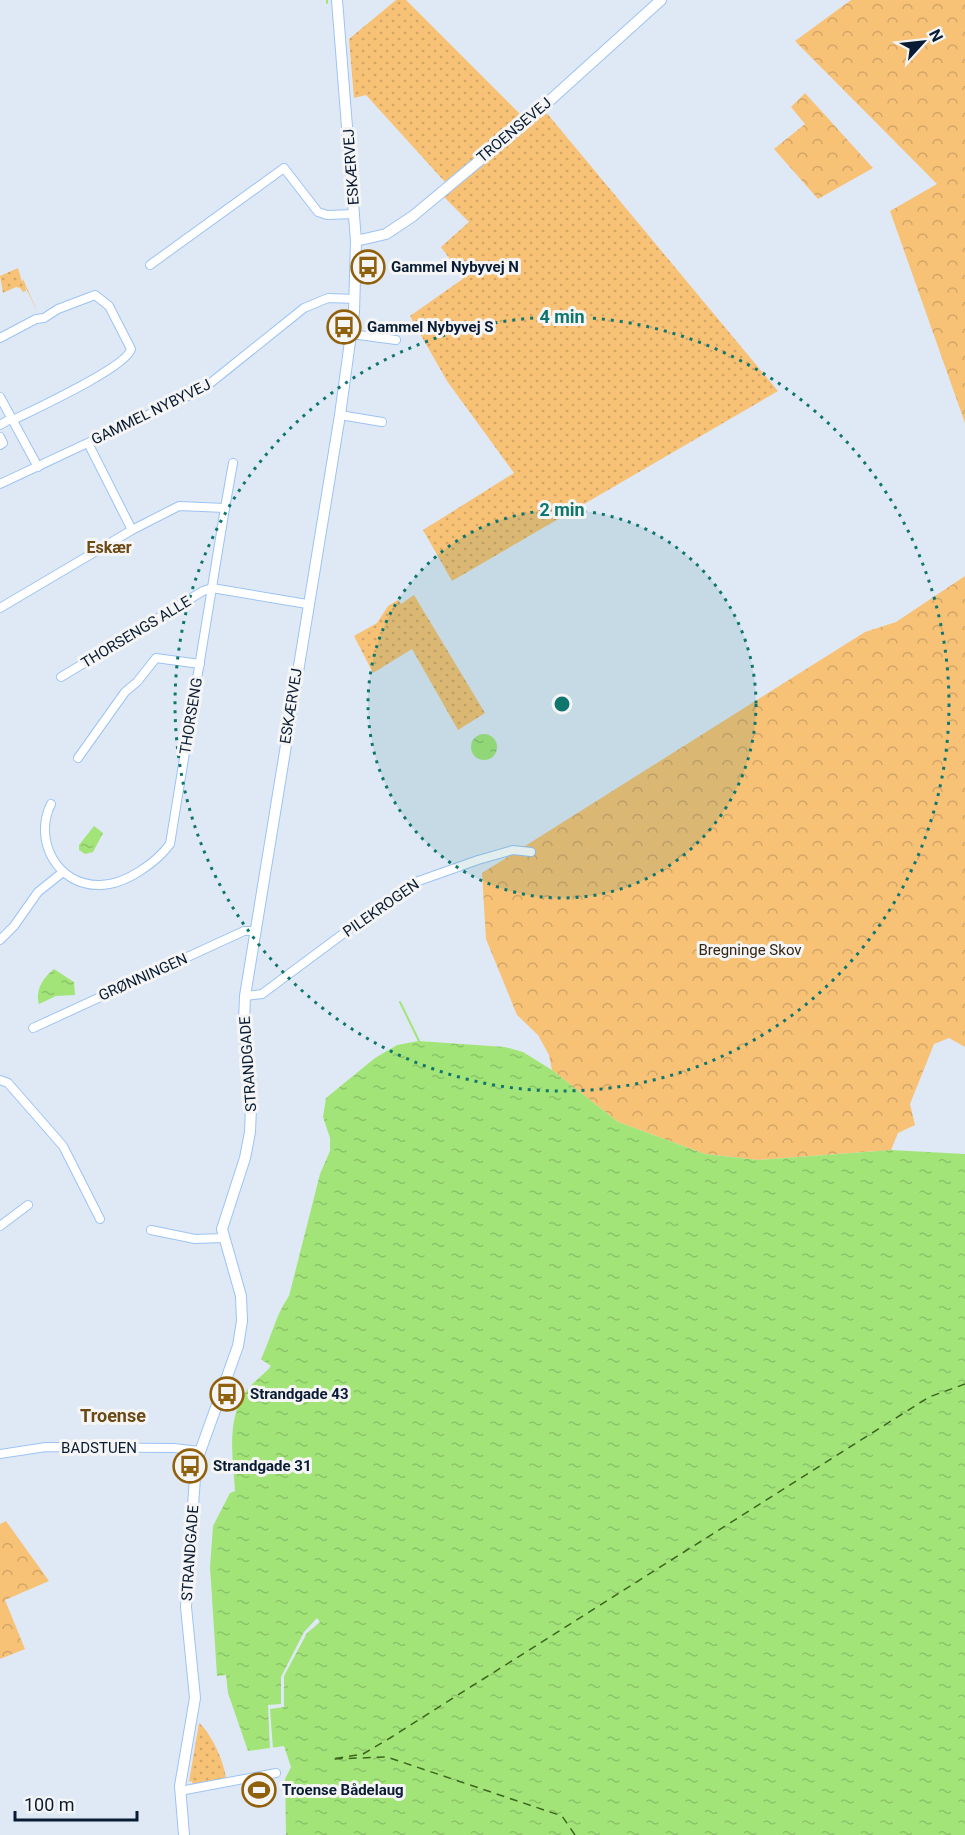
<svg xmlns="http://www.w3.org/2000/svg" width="965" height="1835" viewBox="0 0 965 1835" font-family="Roboto,sans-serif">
<defs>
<pattern id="grass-dots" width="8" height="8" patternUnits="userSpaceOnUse" patternTransform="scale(1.5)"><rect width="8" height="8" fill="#f7c176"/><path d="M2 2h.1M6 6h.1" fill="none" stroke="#d2a567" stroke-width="1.8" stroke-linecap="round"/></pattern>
<pattern id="forest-crowns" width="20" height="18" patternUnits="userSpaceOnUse" patternTransform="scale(1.5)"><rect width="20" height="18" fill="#f7c176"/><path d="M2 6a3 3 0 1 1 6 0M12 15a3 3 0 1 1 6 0" fill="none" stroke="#d2a567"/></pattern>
<pattern id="water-ripples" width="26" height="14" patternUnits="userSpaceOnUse" patternTransform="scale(1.5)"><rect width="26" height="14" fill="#a3e479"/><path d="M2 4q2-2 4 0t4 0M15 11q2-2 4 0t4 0" fill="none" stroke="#8bc369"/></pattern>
</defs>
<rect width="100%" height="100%" fill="#dfe9f6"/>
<g fill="url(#grass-dots)">
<path d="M 396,0 L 406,0 L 523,117 L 445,182 L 366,95 L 354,98 L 349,39 Z"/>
<path d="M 545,111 L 778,391 L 452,581 L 423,530 L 514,473 L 447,381 L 410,316 L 464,278 L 441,247 L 469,222 L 444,197 Z"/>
<path d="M 18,268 L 22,282 L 23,279 L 39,315 L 25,286 L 26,291 L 23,292 L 20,288 L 16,287 L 3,293 L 0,276 Z"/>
<path d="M 414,595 L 485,713 L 458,730 L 412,649 L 373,673 L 354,636 L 377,623 L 388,606 L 398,600 L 401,604 Z"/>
<path d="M 199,1723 C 211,1733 225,1763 226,1779 L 193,1785 L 192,1781 L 189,1782 Z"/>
</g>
<g fill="url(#forest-crowns)">
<path d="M 851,0 L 965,0 L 965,423 L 890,211 L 937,184 L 795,41 Z"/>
<path d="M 805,93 L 873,168 L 818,199 L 774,149 L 805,124 L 791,107 Z"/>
<path d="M 965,576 L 965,1047 L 949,1038 L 934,1044 L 910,1104 L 915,1125 L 898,1133 L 891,1150 L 758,1160 L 705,1154 L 618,1122 L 552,1070 L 549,1055 L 538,1035 L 517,1015 L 486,939 L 482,873 L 865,632 L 896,622 Z"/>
<path d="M 6,1521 L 49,1581 L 5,1600 L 25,1649 L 0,1659 L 0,1524 Z"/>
</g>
<g fill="url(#water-ripples)">
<circle cx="484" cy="747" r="13"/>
<path d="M 94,826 L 103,833 L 93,852 L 85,854 L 79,850 L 79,845 Z"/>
<path d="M 54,969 L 74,982 L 75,995 L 56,996 L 39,1004 C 35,990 43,978 54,969 Z"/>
<path d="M 419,1041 L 505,1047 L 523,1052 L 552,1070 L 618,1122 L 705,1154 L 758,1160 L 891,1150 L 965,1154 L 965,1835 L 286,1835 L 285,1779 L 291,1767 L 284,1746 L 248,1751 L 228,1693 L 226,1675 L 217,1676 L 210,1567 L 213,1526 L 230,1493 L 235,1491 C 233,1459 226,1421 245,1393 C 251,1383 263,1376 271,1366 L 261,1359 C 271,1338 276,1314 289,1296 L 320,1174 L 330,1151 L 330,1138 L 323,1117 L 326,1098 L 375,1058 L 397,1045 Z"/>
</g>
<path fill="#dfe9f6" d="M 317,1618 L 320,1622 L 307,1633 L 284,1676 L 284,1707 L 270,1709 L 273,1749 L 270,1750 L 268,1705 L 281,1704 L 281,1677 L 304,1632 Z"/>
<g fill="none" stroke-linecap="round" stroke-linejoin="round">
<g stroke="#a3e479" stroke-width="2">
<path d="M 327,0 L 327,3"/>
<path d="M 400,1002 L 419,1041"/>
</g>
<path stroke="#3c651e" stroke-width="1.5" stroke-dasharray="8 6" stroke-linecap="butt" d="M 575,1835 L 562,1816 L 387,1757 L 332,1759 L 363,1754 L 390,1738 L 929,1397 L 965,1384"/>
<defs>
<g id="minor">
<path d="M 150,265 L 284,168 L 318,212 L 327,215 L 355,214"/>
<path d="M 351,334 L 396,340"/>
<path d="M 0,338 L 36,319 L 44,318 L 58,309 L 95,295 L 109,306 L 131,349 C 127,367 33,410 13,420"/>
<path d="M 0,397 L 38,467"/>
<path d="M 340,415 L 382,422"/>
<path d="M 0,425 L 12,418"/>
<path d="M 0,437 L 3,443 L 0,445"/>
<path d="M 0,484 L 203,389 L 304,308 L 328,298 L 355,299"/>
<path d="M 132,530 L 179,506 L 225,508 L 233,463"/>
<path d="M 0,608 L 132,530 L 88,443"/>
<path d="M 61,677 L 203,591 L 212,588 L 307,604"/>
<path d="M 78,758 L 125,692 L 137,682 L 156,658 L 200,664"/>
<path d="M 51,804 C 33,840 57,886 100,885 C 125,885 156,863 170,844 L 225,508"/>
<path d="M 0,940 L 14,926 L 38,892 L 63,872"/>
<path d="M 245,996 L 262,994 L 410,884 L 478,860 L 513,850 L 531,852"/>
<path d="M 33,1028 L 244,931 L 254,931"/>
<path d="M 0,1080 L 8,1083 L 63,1146 L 100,1219"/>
<path d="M 0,1226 L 28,1205"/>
<path d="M 151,1230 L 195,1239 L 223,1238"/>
<path d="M 0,1454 L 46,1447 L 174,1448 L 199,1451"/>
<path d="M 180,1791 L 276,1773"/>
</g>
<g id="tertiary">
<path d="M 356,241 L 386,234 L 413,216 L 526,122 L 661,0"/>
<path d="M 184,1835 L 180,1786 L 195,1698 L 186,1607 L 196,1463 L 238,1346 L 242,1321 L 241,1296 L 222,1229 L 245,1158 L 250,1132 L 251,1107 L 244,1022 L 245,996 L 340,415 L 354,312 L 356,241 L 337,0"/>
</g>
</defs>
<use href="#minor" stroke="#9cc3f4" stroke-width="10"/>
<use href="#tertiary" stroke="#9cc3f4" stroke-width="12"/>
<use href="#minor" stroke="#fff" stroke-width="8"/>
<use href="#tertiary" stroke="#fff" stroke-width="10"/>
</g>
<circle cx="562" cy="704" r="194" fill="#0f766e" fill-opacity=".12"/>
<g fill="none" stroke="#0f766e" stroke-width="3" stroke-dasharray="3 6">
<circle cx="562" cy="704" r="194"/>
<circle cx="562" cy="704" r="387"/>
</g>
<defs>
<symbol id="bus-ring" viewBox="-11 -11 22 22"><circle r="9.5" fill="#f5f5f5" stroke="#90600c" stroke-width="1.5"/><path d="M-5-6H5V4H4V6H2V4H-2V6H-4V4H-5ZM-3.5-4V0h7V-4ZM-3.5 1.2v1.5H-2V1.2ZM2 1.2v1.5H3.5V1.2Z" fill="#90600c"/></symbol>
<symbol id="stadium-ring" viewBox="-11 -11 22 22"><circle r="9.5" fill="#f5f5f5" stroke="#90600c" stroke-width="1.5"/><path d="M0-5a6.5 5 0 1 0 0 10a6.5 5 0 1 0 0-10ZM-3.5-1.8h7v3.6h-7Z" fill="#90600c"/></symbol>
</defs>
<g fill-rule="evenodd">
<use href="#bus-ring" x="349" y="248" width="38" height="38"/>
<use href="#bus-ring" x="325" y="308" width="38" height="38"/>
<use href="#bus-ring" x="208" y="1375" width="38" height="38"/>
<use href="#bus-ring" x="171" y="1447" width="38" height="38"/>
<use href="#stadium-ring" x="240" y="1771" width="38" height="38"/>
</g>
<g text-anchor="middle" stroke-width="6" stroke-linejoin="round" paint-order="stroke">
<g font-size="15" fill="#091c33" stroke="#f5f5f5">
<text transform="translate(514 130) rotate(-40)" y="5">TROENSEVEJ</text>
<text transform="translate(351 167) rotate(-94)" y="5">ESKÆRVEJ</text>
<text transform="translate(151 412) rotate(-26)" y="5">GAMMEL NYBYVEJ</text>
<text transform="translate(136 632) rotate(-31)" y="5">THORSENGS ALLE</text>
<text transform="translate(291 706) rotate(-81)" y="5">ESKÆRVEJ</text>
<text transform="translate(191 716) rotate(-81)" y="5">THORSENG</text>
<text transform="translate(381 908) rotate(-35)" y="5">PILEKROGEN</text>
<text transform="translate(143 977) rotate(-24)" y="5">GRØNNINGEN</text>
<text transform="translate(248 1064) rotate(-94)" y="5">STRANDGADE</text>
<text x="99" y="1453">BADSTUEN</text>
<text transform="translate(190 1553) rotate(-86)" y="5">STRANDGADE</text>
</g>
<g font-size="15" font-weight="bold" fill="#091c33" stroke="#f5f5f5" text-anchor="start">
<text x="391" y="272">Gammel Nybyvej N</text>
<text x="367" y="332">Gammel Nybyvej S</text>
<text x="250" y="1399">Strandgade 43</text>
<text x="213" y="1471">Strandgade 31</text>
<text x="282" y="1795">Troense Bådelaug</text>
</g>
<g font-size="15" fill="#342614" stroke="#f5f5f5">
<text x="750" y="955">Bregninge Skov</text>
</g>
<g font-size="16" font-weight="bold" fill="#6b4a16" stroke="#f5f5f5">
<text x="109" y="553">Eskær</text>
</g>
<g font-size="18" font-weight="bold" fill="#6b4a16" stroke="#f5f5f5">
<text x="113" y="1422">Troense</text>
</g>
</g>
<circle cx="562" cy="704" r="9" fill="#0f766e" stroke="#f5f5f5" stroke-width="3"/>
<g font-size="18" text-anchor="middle" font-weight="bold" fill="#0f766e" stroke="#f5f5f5" stroke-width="6" stroke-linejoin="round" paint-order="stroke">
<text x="562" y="323">4 min</text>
<text x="562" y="516">2 min</text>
</g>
<g transform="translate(923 42) rotate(63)" stroke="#f5f5f5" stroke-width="4.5" paint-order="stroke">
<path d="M0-4.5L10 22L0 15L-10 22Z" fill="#091c33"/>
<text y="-9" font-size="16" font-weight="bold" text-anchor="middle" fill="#091c33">N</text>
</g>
<path d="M15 1811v9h122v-9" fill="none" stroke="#091c33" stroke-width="3"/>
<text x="24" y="1811" font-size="18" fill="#091c33" stroke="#f5f5f5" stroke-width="4.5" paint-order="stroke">100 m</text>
</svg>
